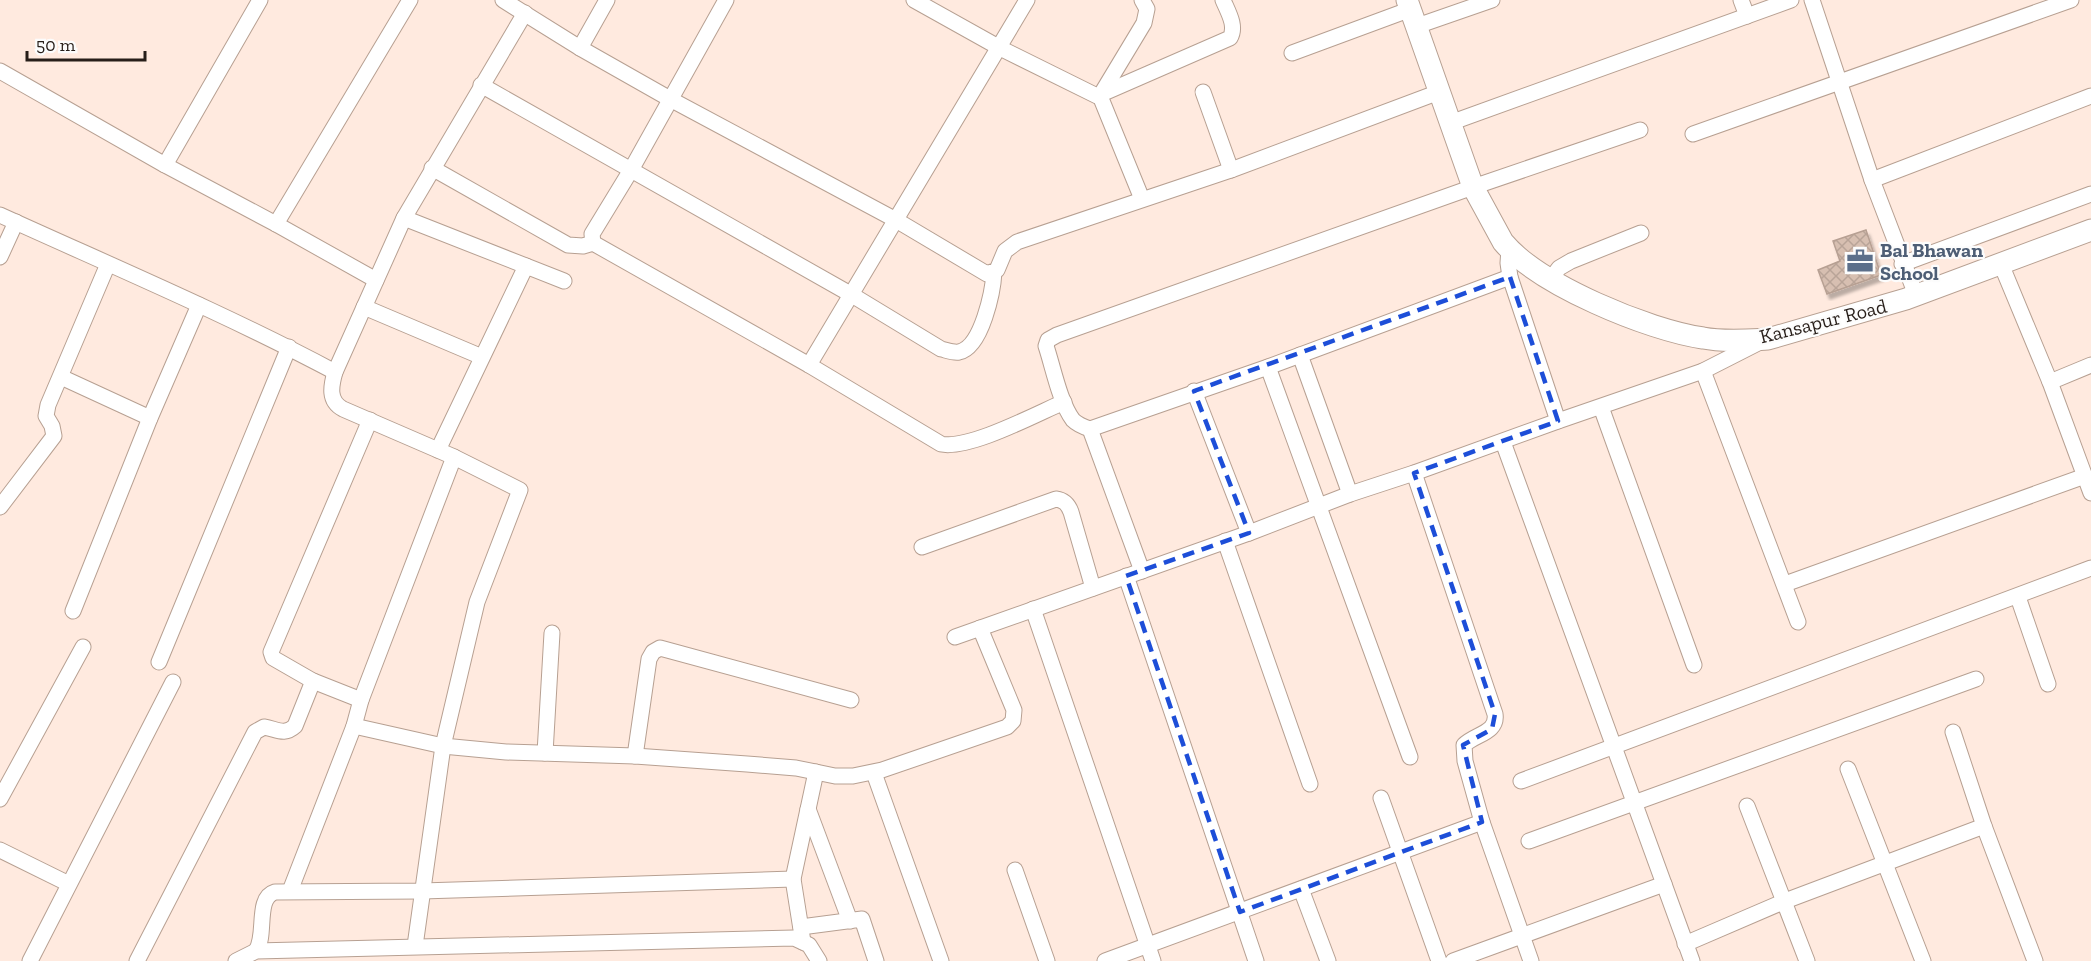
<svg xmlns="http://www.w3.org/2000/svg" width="2091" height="961" viewBox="0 0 2091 961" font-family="'Zilla Slab',serif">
<defs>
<pattern id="building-cross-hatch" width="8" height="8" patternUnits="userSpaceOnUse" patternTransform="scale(1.5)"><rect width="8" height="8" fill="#d7bfb1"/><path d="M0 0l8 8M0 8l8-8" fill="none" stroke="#b9a498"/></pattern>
<filter id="shadow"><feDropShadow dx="3" dy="5" stdDeviation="1.5" flood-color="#0004"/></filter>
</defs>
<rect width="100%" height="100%" fill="#ffeadf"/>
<path fill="url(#building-cross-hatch)" stroke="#b7a093" stroke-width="1.5" filter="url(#shadow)" d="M 1866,230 L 1881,275 L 1827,294 L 1818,270 L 1840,261 L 1833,241 Z"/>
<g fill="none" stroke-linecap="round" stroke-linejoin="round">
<defs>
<g id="street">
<path d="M 503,0 L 580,48 L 670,99 L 896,220 L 987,274 L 997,270 L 1005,251 L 1017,242 L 1231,170 L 1439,92"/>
<path d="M 914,0 L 1000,48 L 1097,96 L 1230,38 C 1237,26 1228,12 1223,0"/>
<path d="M 1741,0 L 1747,16"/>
<path d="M 1812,0 L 1872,180 L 1916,295"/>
<path d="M 1417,26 L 1492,0"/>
<path d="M 580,48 L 607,0"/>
<path d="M 1292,53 L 1411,9"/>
<path d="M 0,71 L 165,165 L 276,224 L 376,280"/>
<path d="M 481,85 L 852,295 L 941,349 C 946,350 953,353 959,352 C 982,347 993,291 994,272"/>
<path d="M 1203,92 L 1231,170"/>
<path d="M 1450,123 L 1791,0"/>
<path d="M 1693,134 L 2071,0"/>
<path d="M 165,165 L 260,0"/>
<path d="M 432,168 L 568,245 L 583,246 L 593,243 L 809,365 L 941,444 C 969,450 1036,414 1064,402"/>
<path d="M 1872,180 L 2091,96"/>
<path d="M 1142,199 L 1100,96 L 1144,23 L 1147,9 L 1142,0"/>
<path d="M 0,215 C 112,266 226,314 335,372"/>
<path d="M 404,218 L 564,281"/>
<path d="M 276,224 L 410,0"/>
<path d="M 593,243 L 592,234 L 631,170 L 726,0"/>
<path d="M 1509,249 L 1508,263 L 1510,277 L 1558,421"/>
<path d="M 0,257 L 16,222"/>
<path d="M 1902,264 L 2091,194"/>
<path d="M 2001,264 L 2050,382 L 2091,493"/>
<path d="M 1510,277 L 1268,367 L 1090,429 C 1084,427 1078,425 1073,420 C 1060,403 1053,367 1046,346 L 1048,340 L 1057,335 L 1473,187 L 1640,130"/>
<path d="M 1550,280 L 1559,268 L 1571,261 L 1641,233"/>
<path d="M 364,307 L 482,357"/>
<path d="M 1300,355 L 1350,494"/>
<path d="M 809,365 L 1027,0"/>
<path d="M 1268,367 L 1410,757"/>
<path d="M 1703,371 L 1798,622"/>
<path d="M 61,377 L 150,418"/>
<path d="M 2050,382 L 2091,365"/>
<path d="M 1194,391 L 1249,533"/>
<path d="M 1601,407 L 1694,665"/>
<path d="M 1090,429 L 1142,571"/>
<path d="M 1503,442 L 1692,961"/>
<path d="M 438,450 L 526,266"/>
<path d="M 1414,473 L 1495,714 C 1498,733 1475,734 1464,745 L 1465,761 L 1482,822 L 1531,961"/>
<path d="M 0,507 L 54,436 L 52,426 L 46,416 L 48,405 L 108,264"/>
<path d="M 1225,541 L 1310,784"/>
<path d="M 922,547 L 1056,499 C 1064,500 1068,504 1071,512 L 1093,588"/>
<path d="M 1126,576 L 1256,961"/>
<path d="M 1785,584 L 2085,476"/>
<path d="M 2018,597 L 2048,684"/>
<path d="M 1033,609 L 1153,961"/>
<path d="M 73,611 L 150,418 L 199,305"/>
<path d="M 955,637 L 1249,533 L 1350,494 L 1414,473 L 1558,421 L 1703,371 L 1762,341"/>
<path d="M 159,662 L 289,347"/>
<path d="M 361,700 L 313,681 L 273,658 L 271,652 L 370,420"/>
<path d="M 354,726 L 443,746 L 506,752 L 635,756 L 747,764 L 796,768 L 835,776 L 853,776 L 882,770 L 1007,727 L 1013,721 L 1014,710 L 980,628"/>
<path d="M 1953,732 L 1984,826 L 2035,961"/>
<path d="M 545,753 L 552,633"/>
<path d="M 635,756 L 649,659 L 653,652 L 660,648 L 851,700"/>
<path d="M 1848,769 L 1923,961"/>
<path d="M 874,773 L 941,961"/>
<path d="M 1521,781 L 2091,568"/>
<path d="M 1381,798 L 1439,961"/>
<path d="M 0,799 L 83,647"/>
<path d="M 1747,806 L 1807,961"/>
<path d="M 808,809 L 850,921"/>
<path d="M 1529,841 L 1976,679"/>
<path d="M 0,850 L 69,884"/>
<path d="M 1015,870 L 1047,961"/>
<path d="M 1301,889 L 1328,961"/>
<path d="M 290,891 L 354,726 L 361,700 L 454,457"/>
<path d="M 801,927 L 862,919 L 876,961"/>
<path d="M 803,942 L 793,879 L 816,772"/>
<path d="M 1685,944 L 1785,901 L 1984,826"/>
<path d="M 415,946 L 443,746 L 477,602 L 520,490 L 454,457 L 343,409 C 328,401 331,386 335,372 L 404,218 L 525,13"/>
<path d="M 256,951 C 267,935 255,898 275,892 L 422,891 L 793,879"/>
<path d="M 30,961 L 173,682"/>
<path d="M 137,961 L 255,732 L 264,727 C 277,729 284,736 295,726 L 313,681"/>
<path d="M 236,961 L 256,951 L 794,938 L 809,945 L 819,961"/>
<path d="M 1105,961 L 1482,822"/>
<path d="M 1453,961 L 1664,884"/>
</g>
<path id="secondary" d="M 1407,0 L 1473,187 L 1503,242 C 1539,285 1648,330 1703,338 C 1724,342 1747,340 1768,339 L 1906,299 L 2091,230"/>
</defs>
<use href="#street" stroke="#b7a092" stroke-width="17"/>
<use href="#secondary" stroke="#b7a092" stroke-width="23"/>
<use href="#street" stroke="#fff" stroke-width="15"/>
<use href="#secondary" stroke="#fff" stroke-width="21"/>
</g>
<path fill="none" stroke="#1d4ed8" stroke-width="4.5" stroke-dasharray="12 8" stroke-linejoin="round" d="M 1510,277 L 1558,421 L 1414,473 L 1495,714 L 1492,729 L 1463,745 L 1482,822 L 1240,912 L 1126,576 L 1249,533 L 1194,391 Z"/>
<defs>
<symbol id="office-bare" viewBox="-9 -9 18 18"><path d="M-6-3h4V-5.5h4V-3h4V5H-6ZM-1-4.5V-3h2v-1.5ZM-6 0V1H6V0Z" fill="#5c6f8a" stroke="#fcfcfc" stroke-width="2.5" paint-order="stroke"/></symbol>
</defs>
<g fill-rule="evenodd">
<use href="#office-bare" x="1841" y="242" width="38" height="38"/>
</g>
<g text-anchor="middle" stroke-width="4.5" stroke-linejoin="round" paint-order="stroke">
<g font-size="20" font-weight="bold" fill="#4e5e75" stroke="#fcfcfc" text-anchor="start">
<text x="1880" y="257">Bal Bhawan<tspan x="1880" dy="23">School</tspan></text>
</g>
<g font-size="20" fill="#271e19" stroke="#fcfcfc">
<text transform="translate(1823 321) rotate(-14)" y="7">Kansapur Road</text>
</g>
</g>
<path d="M27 51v9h118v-9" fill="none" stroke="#271e19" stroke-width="3"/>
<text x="36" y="51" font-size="18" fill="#271e19" stroke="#fcfcfc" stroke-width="4.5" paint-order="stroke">50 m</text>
</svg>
